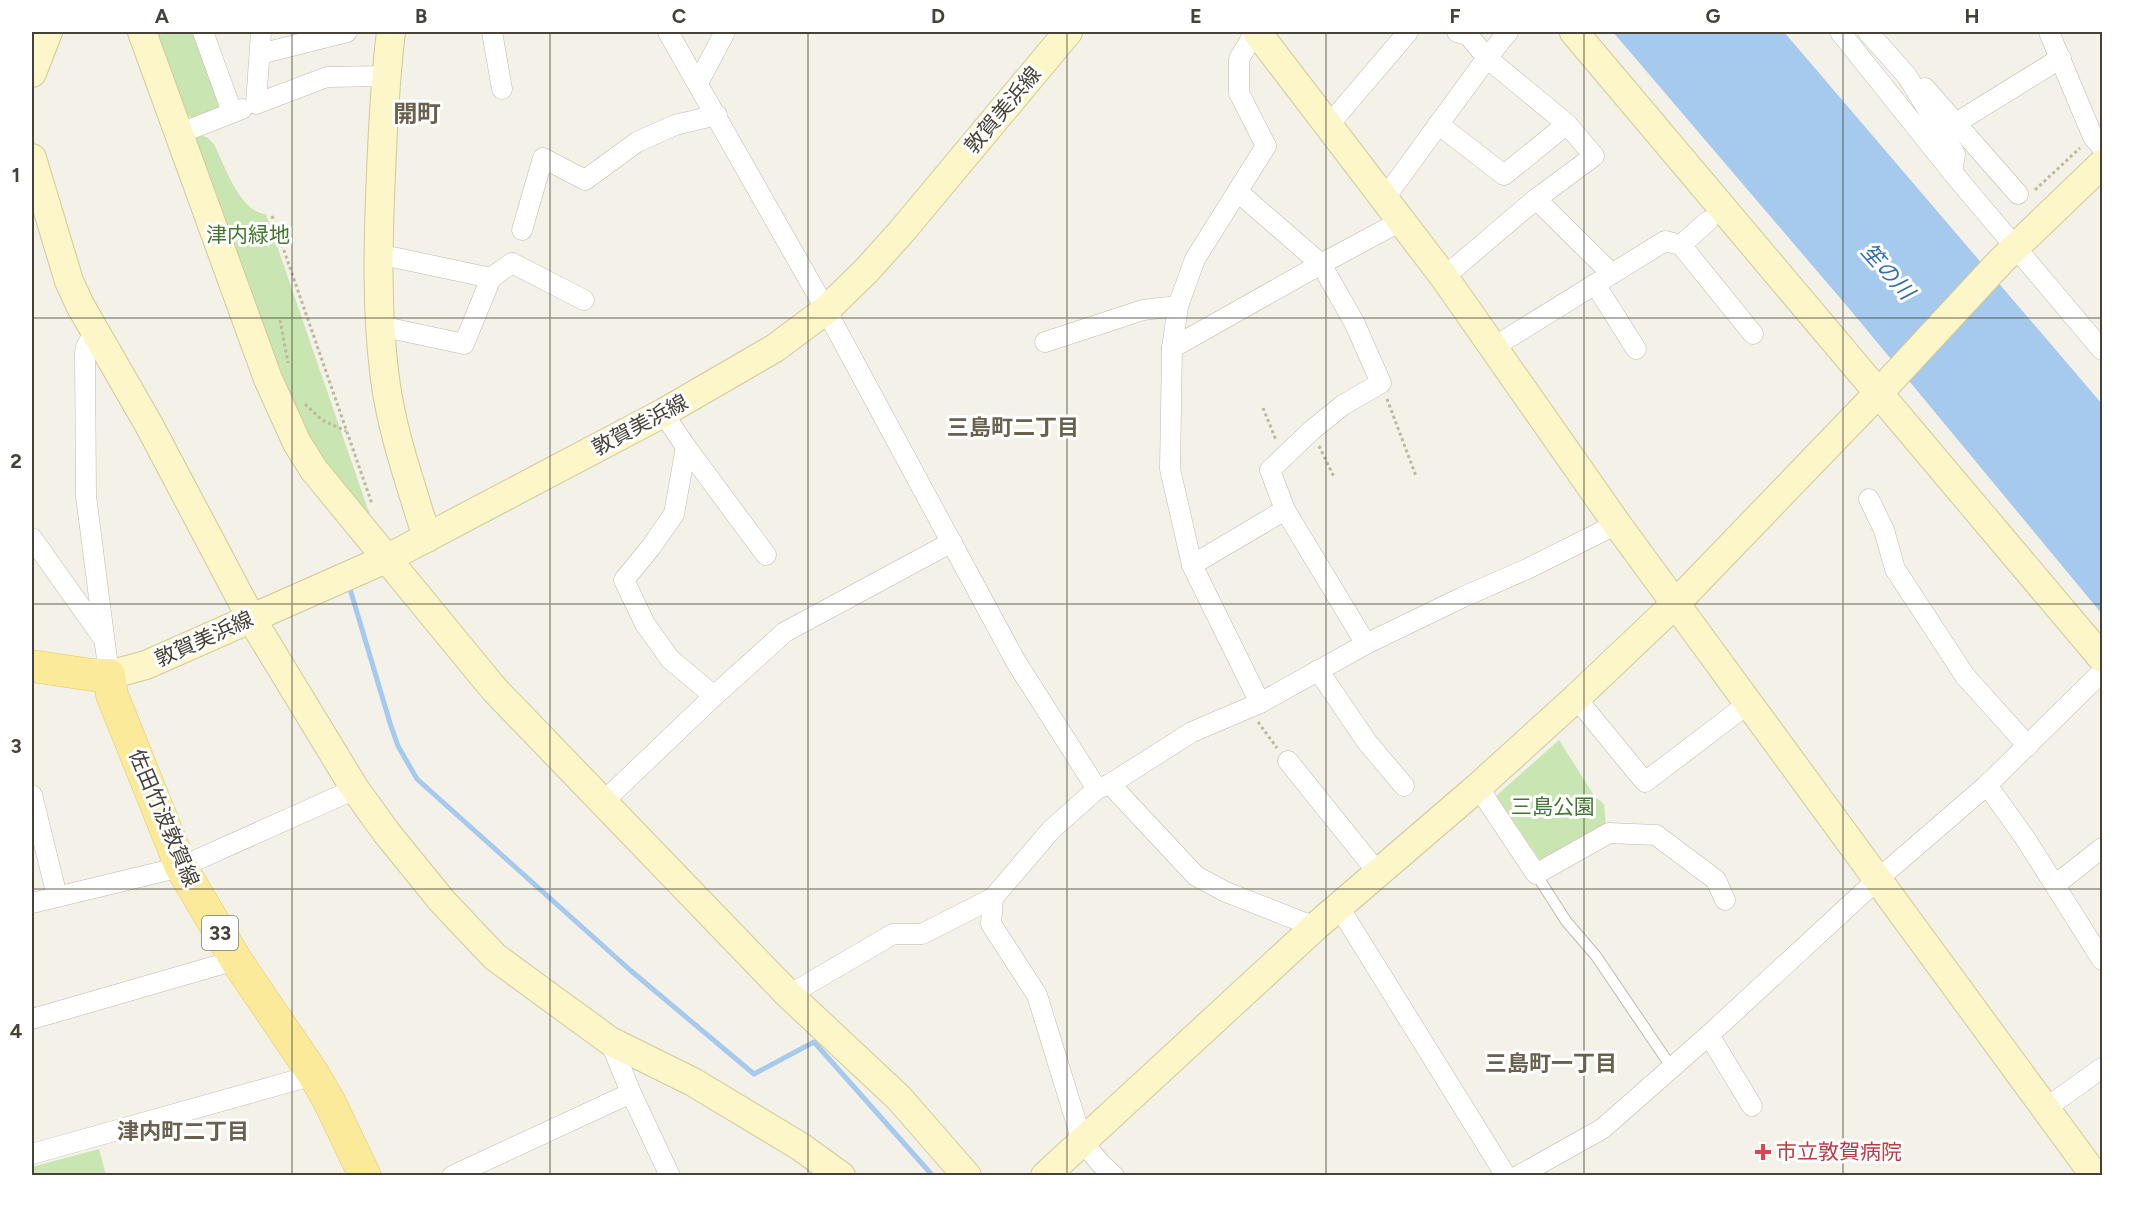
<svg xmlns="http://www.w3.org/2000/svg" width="2134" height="1207" viewBox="0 0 2134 1207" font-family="Figtree,'Noto Sans JP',sans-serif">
<rect width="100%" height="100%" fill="#f4f1e8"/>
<g fill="#c9e6b2">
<path d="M 155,32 L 198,32 L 223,99 L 217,109 L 193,118 L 182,113 Z"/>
<path d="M 196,133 L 208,138 L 214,144 C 224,164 240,213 266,214 L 372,521 L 333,476 L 299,424 L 189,136 Z"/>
<path d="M 1559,740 L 1595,797 L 1604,804 L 1606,827 L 1542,863 L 1496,796 Z"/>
<path d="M 99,1149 L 106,1175 L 32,1175 L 32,1167 Z"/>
</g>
<path fill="#a6c9ee" d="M 1613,32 L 1784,32 L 2102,404 L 2102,614 L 1852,312 Z"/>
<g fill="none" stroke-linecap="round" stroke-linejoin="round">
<path stroke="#a6c9ee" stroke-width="5" d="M 350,589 L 390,723 L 398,746 L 417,779 L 630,970 L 754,1074 L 814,1042 L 933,1176"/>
<defs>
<path id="lane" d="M 1536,874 L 1566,921 L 1596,956 L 1672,1068"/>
<g id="street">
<path d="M 203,32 L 232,112"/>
<path d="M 261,32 L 256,104 L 327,77 L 386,76"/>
<path d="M 492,32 L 502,89"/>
<path d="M 668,32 L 826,310 L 1016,662 L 1097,789"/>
<path d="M 1457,32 L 1468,35 L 1487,58 L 1508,32"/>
<path d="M 1840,32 L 1952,172 L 2102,350"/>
<path d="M 1868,32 L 1907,76 L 1955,154 L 1952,172"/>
<path d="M 2049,32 L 2093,137 L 2102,147"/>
<path d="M 260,54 L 347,32"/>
<path d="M 698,83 L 725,32"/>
<path d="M 1925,88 L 2018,194"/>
<path d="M 1956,123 L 2061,58"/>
<path d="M 1438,124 L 1504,175 L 1567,124"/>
<path d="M 1328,126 L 1408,32"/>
<path d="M 178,134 L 242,109"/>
<path d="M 1238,192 L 1321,264 L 1354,322 L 1381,383 L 1343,405 L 1312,430 L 1270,470 L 1285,510"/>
<path d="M 1384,199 L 1487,58 L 1567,124 L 1594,156 L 1536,199 L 1444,277"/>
<path d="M 1536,199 L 1612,274"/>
<path d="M 522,230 L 543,158 L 585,180 L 637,142 L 675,125 L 717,115"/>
<path d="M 1681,245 L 1708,221"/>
<path d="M 378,254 L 491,278 L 464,344 L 380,326"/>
<path d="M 491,278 L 512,263 L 584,300"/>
<path d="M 1595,284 L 1636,349"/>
<path d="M 95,331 L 86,347 L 85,353 L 86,496 L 109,675"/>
<path d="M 1045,342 L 1143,310 L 1178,306"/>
<path d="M 1172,348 L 1178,306 L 1195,259 L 1266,146 L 1239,93 L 1239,59 L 1255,32"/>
<path d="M 1492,348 L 1665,241 L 1681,245 L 1753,334"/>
<path d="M 663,413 L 686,447 L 674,514 L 651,547 L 624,580 L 645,624 L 670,659 L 714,696"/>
<path d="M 686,447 L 766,555"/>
<path d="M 1869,499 L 1884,530 L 1895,569 L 1965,676 L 2028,746"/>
<path d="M 32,538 L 103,638"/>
<path d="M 1192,565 L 1285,510 L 1366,644"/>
<path d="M 1318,670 L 1367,742 L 1404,786"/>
<path d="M 1576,698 L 1645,782 L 1749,703"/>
<path d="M 1260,703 L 1192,565 L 1170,469 L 1172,348 L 1321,264 L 1401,221"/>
<path d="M 1288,761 L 1378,873"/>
<path d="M 1110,784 L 1196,876 L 1226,892 L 1315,927"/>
<path d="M 1987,785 L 2025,838 L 2102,960"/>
<path d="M 1478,787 L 1536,874 L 1609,833 L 1656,835 L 1716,880 L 1725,900"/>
<path d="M 32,795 L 57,896"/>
<path d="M 602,803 L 714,696 L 785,632 L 952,542"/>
<path d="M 2055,885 L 2102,848"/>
<path d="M 32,903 L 181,867 L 355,789"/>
<path d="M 1339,907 L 1506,1176"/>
<path d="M 789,995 L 893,934 L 922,934 L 993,898"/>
<path d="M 32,1019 L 236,960"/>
<path d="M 1709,1035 L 1752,1106"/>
<path d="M 610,1041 L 631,1093 L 670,1176"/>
<path d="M 2046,1108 L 2102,1068"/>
<path d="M 32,1154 L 314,1075"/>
<path d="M 452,1176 L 631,1093"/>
<path d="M 1114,1176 L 1101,1164 L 1082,1141 L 1037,995 L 991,924 L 993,898 L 1051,830 L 1097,789 L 1110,784 L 1192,732 L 1260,703 L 1366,644 L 1463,597 L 1527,569 L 1617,524"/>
<path d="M 1518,1176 L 1602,1129 L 1709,1035 L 1878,879 L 1987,785 L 2102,672"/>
</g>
<g id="secondary">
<path d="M 142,32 L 268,379 L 297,443 L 314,470 L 494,689 L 789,995 L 899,1098 L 967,1176"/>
<path d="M 391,32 C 385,79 383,125 381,173 C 378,242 376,310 385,379 C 392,433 411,485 427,538"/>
<path d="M 1257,32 L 1444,277 L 1617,524 L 2095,1176"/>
<path d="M 1574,32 L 2102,658"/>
<path d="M 32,73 L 48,32"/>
<path d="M 32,158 L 69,281 L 80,305 L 149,425 L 251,618 L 355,789 L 386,832 L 442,901 L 495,957 L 610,1041 L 693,1082 L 801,1147 L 841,1176"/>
<path d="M 109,675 L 146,665 L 388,558 L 663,413 L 775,348 L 826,310 L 867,270 L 902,231 L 1068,32"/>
<path d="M 1045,1176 L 1315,927 L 1478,787 L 1576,698 L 1676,603 L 1888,383 L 2001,261 L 2102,164"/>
</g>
<path id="primary" d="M 32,666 L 92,675 L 109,675 L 112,695 L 181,867 L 236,960 L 314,1075 L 329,1101 L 365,1176"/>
</defs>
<use href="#lane" stroke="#bfbaab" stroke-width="12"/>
<use href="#street" stroke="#bfbaab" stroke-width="21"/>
<use href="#secondary" stroke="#d2c999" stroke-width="30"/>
<use href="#primary" stroke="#e0c969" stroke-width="33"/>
<g stroke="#c0b79d" stroke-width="3" stroke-dasharray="3 3" stroke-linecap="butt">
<path d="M 2035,190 L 2080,148"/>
<path d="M 272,216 L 372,504"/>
<path d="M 280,320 L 288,363"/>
<path d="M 1387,399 L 1416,476"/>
<path d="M 305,404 L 322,420 L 346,431"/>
<path d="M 1263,408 L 1276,440"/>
<path d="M 1319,446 L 1334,477"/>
<path d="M 1258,722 L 1277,748"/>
</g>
<use href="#lane" stroke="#fff" stroke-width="10"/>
<use href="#street" stroke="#fff" stroke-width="20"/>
<use href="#secondary" stroke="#fdf6c9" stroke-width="28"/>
<use href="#primary" stroke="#fbea9a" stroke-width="32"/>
</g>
<path fill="none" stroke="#474237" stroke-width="1.5" stroke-opacity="0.55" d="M 292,32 L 292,1176M 550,32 L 550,1176M 808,32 L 808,1176M 1067,32 L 1067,1176M 1326,32 L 1326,1176M 1584,32 L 1584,1176M 1843,32 L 1843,1176M 32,318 L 2102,318M 32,604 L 2102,604M 32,889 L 2102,889"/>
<path fill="#e0444e" stroke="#fff" stroke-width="2" d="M1760 1143h6v6h6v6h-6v6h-6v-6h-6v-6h6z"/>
<g text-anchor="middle" stroke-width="6" stroke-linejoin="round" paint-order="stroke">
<rect fill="#fff" stroke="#7e7b73" stroke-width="1.5" x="202" y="916" width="36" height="34" rx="4.5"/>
<g font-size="20" font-weight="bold" fill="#474237">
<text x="220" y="940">33</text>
</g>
<g font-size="21" fill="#474237" stroke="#fff">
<text transform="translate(1003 110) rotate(-50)" y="7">敦賀美浜線</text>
<text transform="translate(640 425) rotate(-28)" y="7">敦賀美浜線</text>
<text transform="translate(204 639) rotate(-24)" y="7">敦賀美浜線</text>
<text transform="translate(164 818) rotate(67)" y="7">佐田竹波敦賀線</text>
</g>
<g font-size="21" fill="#40772c" stroke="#fff">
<text x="248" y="242">津内緑地</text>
<text x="1553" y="814">三島公園</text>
</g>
<g font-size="21" fill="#be3a42" stroke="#fff" text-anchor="start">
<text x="1776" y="1159">市立敦賀病院</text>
</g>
<g font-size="22" font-style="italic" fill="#336eb0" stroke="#fff">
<text transform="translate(1888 271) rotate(48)" y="8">笙の川</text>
</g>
<g font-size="22" font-weight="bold" fill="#69614e" stroke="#fff">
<text x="1013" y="435">三島町二丁目</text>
<text x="1551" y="1071">三島町一丁目</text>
<text x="183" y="1139">津内町二丁目</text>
</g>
<g font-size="24" font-weight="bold" fill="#69614e" stroke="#fff">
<text x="417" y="122">開町</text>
</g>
</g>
<rect width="2134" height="1207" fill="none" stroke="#ffffff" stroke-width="66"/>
<rect x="33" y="33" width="2068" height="1141" fill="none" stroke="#474237" stroke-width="2"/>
<g font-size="20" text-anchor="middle" font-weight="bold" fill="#474237">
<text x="162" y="23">A</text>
<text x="421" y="23">B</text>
<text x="679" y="23">C</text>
<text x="938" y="23">D</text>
<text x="1196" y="23">E</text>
<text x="1455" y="23">F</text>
<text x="1713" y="23">G</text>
<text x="1972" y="23">H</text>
<text x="16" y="182">1</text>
<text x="16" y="468">2</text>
<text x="16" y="753">3</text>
<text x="16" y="1038">4</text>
</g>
</svg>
